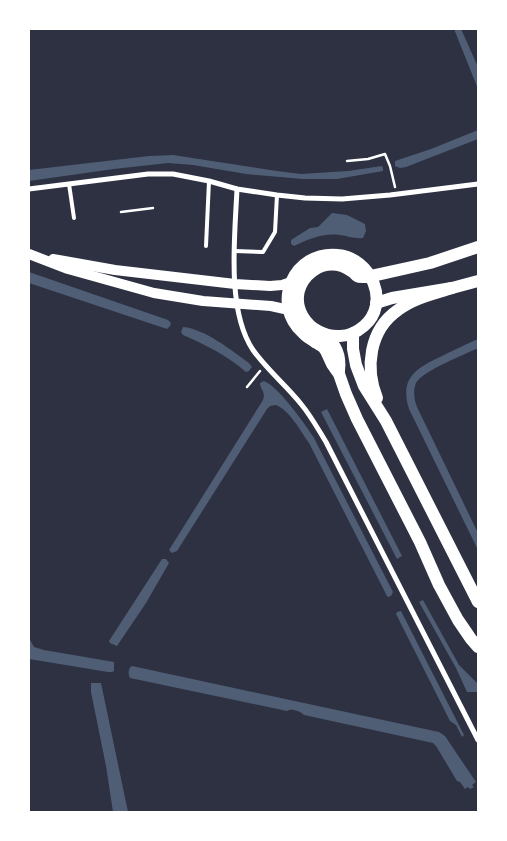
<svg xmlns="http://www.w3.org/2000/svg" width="507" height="841" viewBox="0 0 507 841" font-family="Barlow,sans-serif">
<rect width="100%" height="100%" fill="#2d3142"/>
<g fill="#4f5d75">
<path d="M 454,29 L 461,29 L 478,67 L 478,89 Z"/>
<path d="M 478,130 L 478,139 L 406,167 L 400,168 L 395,166 L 395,161 L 431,149 Z"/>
<path d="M 173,155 L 277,171 L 301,174 L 348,171 L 382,166 L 383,168 L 383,171 L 337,179 L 303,179 L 246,174 L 193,165 L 168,163 L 114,169 L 29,181 L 29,170 L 149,156 Z"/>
<path d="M 332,213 L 347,215 L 365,224 L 366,231 L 363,238 C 354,239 348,236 340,235 C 322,233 310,239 294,246 L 291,244 L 291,240 L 310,228 L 318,227 Z"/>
<path d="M 29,272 L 168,320 L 171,323 L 170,326 L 167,329 L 29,283 Z"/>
<path d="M 183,327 C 205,329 231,350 249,363 L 252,367 L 249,371 L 246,372 C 228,356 206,345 183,335 L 181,332 Z"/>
<path d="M 478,339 L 478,348 C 464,355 422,371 416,383 C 413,391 414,399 417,407 L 478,533 L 478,550 L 409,409 C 399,377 417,368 442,356 C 454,350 466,344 478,339 Z"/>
<path d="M 264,381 C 279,387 305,424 314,438 L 393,592 L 391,596 L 388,597 L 387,596 L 309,443 C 300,430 290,411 276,405 L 270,406 L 267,409 L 177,551 L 172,553 L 169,550 L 263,400 C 266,391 260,390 260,383 Z"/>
<path d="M 327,409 L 402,556 L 397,559 L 321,412 Z"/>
<path d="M 162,559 L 166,559 L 169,563 L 146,603 L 117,646 L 110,643 L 109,641 Z"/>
<path d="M 423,600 L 459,665 L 478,684 L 478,692 L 467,692 L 456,668 L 419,602 Z"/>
<path d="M 401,611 L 464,735 L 462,737 L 456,725 L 450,721 L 396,614 L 397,612 Z"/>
<path d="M 29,638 L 34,647 L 44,650 L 114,662 L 114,671 L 112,672 L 108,672 L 29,659 Z"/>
<path d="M 132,666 L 439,732 L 445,736 L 476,782 L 472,785 L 474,787 L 470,789 L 468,787 L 465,789 L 460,782 L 457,781 L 436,746 L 433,743 L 304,715 C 300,711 291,708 287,711 L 130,678 C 128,674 128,668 132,666 Z"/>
<path d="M 91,683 L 101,683 L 128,812 L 113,812 L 106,766 L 91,692 Z"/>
</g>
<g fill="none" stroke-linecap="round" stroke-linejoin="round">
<g stroke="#fff" stroke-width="2.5">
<path d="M 347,161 L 368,159 L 385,154 L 390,166 L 395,187"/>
<path d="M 121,212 L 153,208"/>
<path d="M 247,387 L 260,371"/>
</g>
<g stroke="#fff" stroke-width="4">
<path d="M 69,184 L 74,218"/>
<path d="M 206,246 L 209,181"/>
<path d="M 235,251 L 263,252 L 275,232 L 277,195"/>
</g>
<g stroke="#fff" stroke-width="5">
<path d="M 29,189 L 148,174 L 173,174 L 209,181 L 237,189 L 277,195 L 305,198 L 342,199 L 390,195 L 478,184"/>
<path d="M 237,189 C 235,235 226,310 253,350 C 267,370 286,385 301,404 C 311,416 318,429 326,442 L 478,740"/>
</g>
<g stroke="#fff" stroke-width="10">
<path d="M 29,254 L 68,269 L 154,293 L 203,301 L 271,306 L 289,310"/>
<path d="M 53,259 L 115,270 L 235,284 L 270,286 L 282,285 L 291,282"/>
</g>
<g stroke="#fff" stroke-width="12">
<path d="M 376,303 L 392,298 L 452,288 L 478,281"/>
<path d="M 315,342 C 311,339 306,337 303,333 C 270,304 294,250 338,255 C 371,258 391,303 364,326 C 357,332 349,336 340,336 C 308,338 284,302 307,276 C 311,272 316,268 322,266 C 332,263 343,265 351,271 C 354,272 355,275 357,276 C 362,279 371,276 376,275 L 430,263 L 478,247"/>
</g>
<g stroke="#fff" stroke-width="12">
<path d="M 353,333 L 353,349 L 356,365 L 364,386 L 386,421 L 478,602"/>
<path d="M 324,334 C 336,345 341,355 339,371"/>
<path d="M 315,342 L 323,347 L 326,351 L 332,364 L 339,374 L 346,394 L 357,419 L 420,542 L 439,585 L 458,620 L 471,639 L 478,647"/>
<path d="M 377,398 C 365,368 369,330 398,310 C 414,298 433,294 452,288"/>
</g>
</g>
<rect width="507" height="841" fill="none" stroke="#ffffff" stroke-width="60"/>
</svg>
